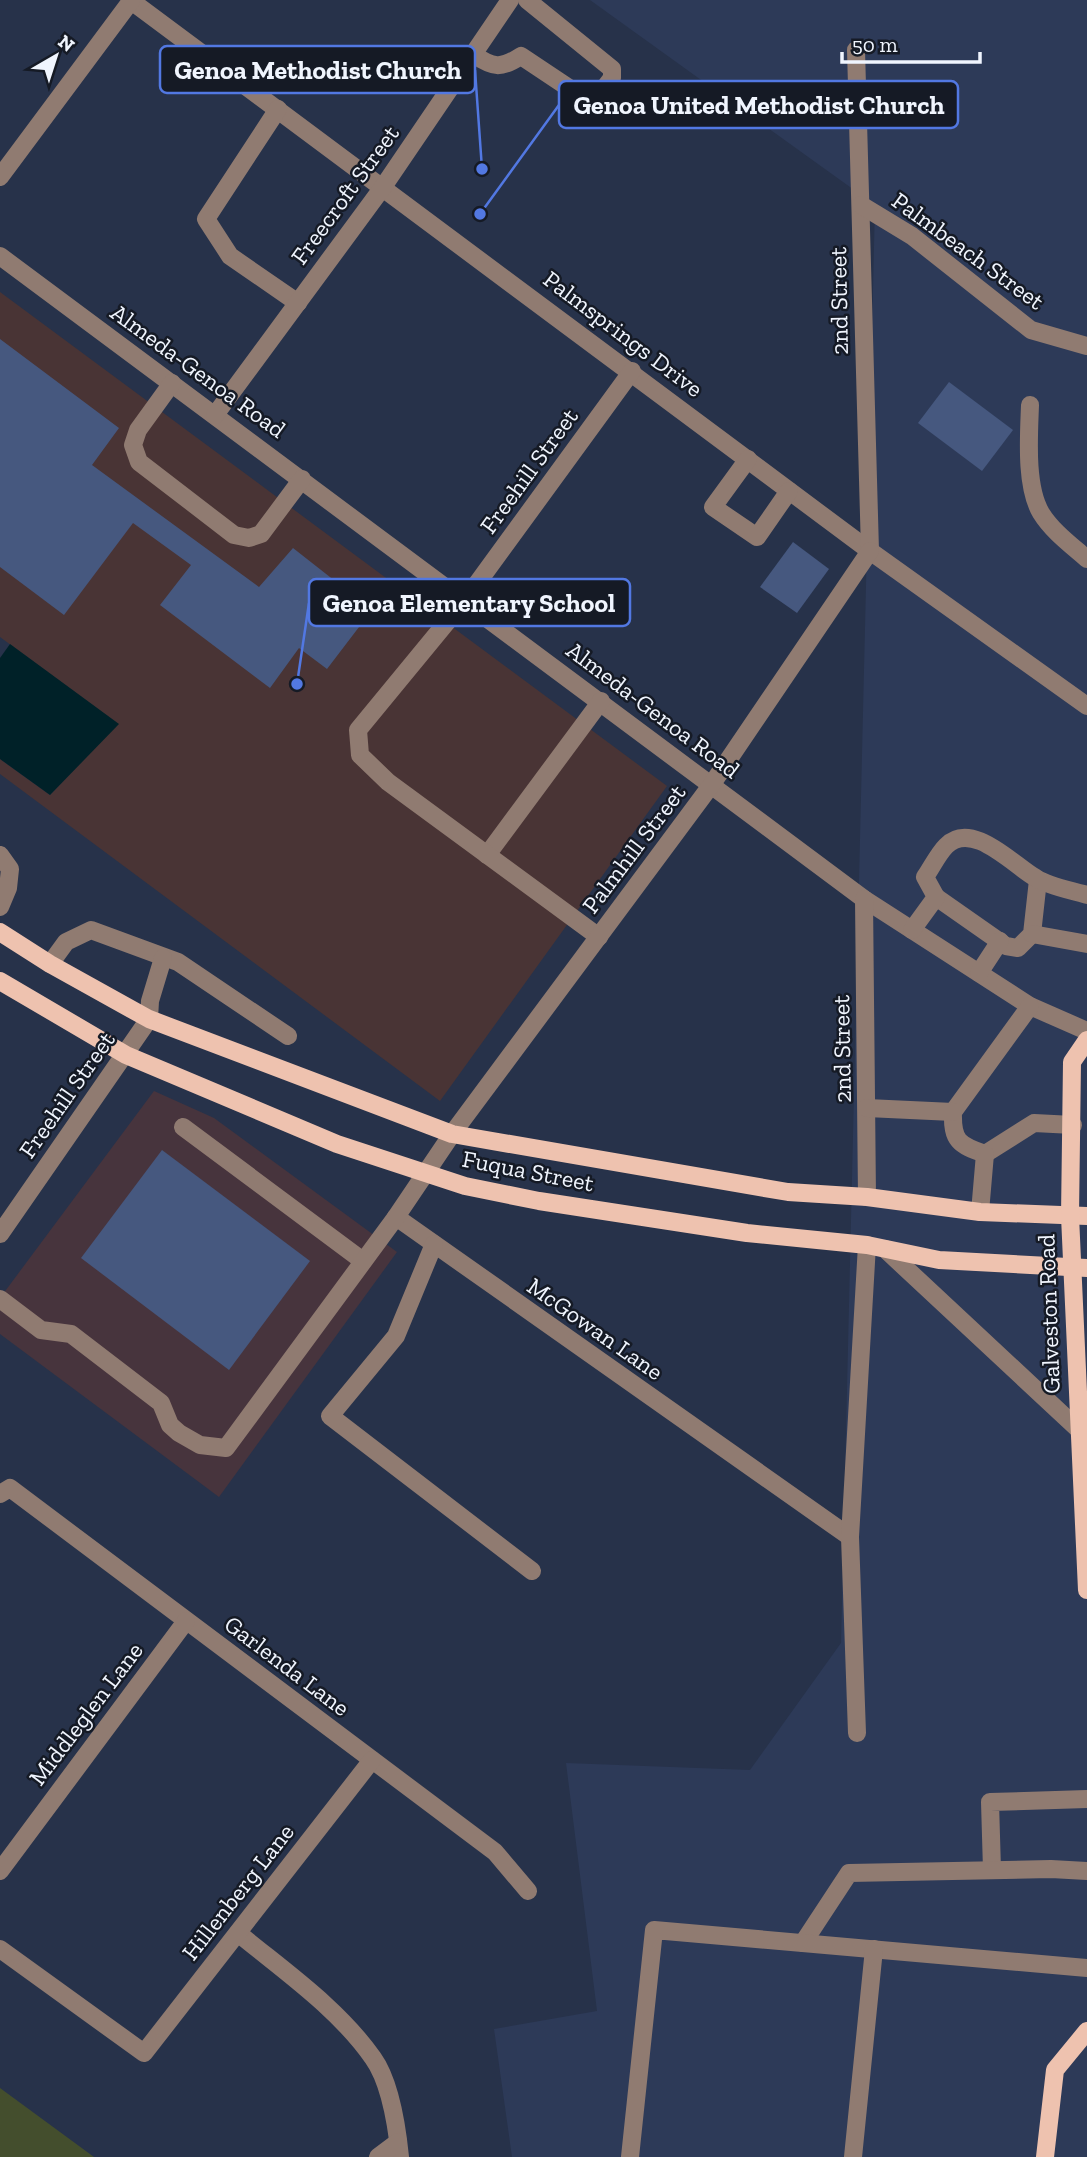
<svg xmlns="http://www.w3.org/2000/svg" width="1087" height="2157" viewBox="0 0 1087 2157" font-family="'Zilla Slab',serif">
<rect width="100%" height="100%" fill="#27324a"/>
<path fill="#47343d" d="M 154,1091 L 214,1118 L 397,1252 L 219,1497 L 0,1334 L 0,1298 Z"/>
<path fill="#2d3a58" d="M 590,0 L 1087,0 L 1087,2157 L 512,2157 L 494,2029 L 597,2011 L 566,1763 L 750,1770 L 841,1643 L 875,205 Z"/>
<path fill="#493435" d="M 0,292 L 667,786 L 440,1101 L 0,774 L 0,759 L 50,795 L 118,724 L 0,637 Z"/>
<path fill="#444e2d" d="M 0,2088 L 94,2157 L 0,2157 Z"/>
<path fill="#002128" d="M 10,644 L 119,724 L 50,795 L 0,759 L 0,658 Z"/>
<g fill="#46587f">
<path d="M 0,339 L 119,428 L 92,465 L 259,587 L 293,548 L 372,610 L 327,669 L 299,648 L 270,688 L 160,605 L 191,565 L 133,523 L 64,615 L 0,567 Z"/>
<path d="M 949,382 L 1013,430 L 982,471 L 918,423 Z"/>
<path d="M 793,542 L 829,569 L 797,613 L 760,587 Z"/>
<path d="M 162,1150 L 310,1261 L 229,1370 L 81,1258 Z"/>
</g>
<g fill="none" stroke-linecap="round" stroke-linejoin="round">
<g stroke="#907b71" stroke-width="18">
<path d="M 130,0 L 870,551 L 1087,706"/>
<path d="M 856,50 L 870,551"/>
<path d="M 473,54 C 493,68 501,69 521,56 L 581,96 L 589,100 L 596,99 L 612,78 L 612,69 L 527,0"/>
<path d="M 278,109 L 206,219 L 230,256 L 298,303"/>
<path d="M 0,177 L 131,1"/>
<path d="M 861,205 L 912,236 L 1031,330 L 1087,346"/>
<path d="M 0,256 L 864,899 L 1030,1006 L 1087,1031"/>
<path d="M 172,383 L 138,430 L 133,445 L 139,462 L 234,535 L 249,538 L 261,534 L 302,479"/>
<path d="M 1030,405 C 1029,435 1025,486 1041,513 C 1052,531 1071,545 1087,559"/>
<path d="M 215,415 L 383,187 L 510,0"/>
<path d="M 748,459 L 713,507 L 757,537 L 789,491"/>
<path d="M 0,855 L 10,869 L 8,888 L 0,907"/>
<path d="M 487,855 L 601,701"/>
<path d="M 936,897 L 1006,946 L 1018,948 L 1032,934 L 1038,880"/>
<path d="M 864,899 L 867,1197"/>
<path d="M 912,930 L 936,897 L 925,877 C 932,867 938,854 946,846 C 972,819 1014,866 1036,878 C 1050,887 1071,890 1087,895"/>
<path d="M 1032,934 L 1087,944"/>
<path d="M 599,937 L 388,782 L 360,755 L 358,730 L 465,600 L 632,371"/>
<path d="M 50,964 L 66,942 L 91,930 L 178,962 L 288,1036"/>
<path d="M 979,973 L 1000,941"/>
<path d="M 1030,1006 L 953,1112 C 952,1141 959,1145 985,1154 L 1034,1123 L 1073,1125"/>
<path d="M 867,1108 L 953,1112"/>
<path d="M 183,1127 L 363,1261"/>
<path d="M 980,1212 L 985,1154"/>
<path d="M 396,1217 L 850,1537"/>
<path d="M 0,1234 L 149,1019 L 150,1001 L 163,958"/>
<path d="M 434,1244 L 396,1336 L 330,1416 L 532,1571"/>
<path d="M 885,1249 L 1078,1429"/>
<path d="M 0,1299 L 41,1330 L 71,1334 L 161,1403 L 170,1425 L 179,1433 L 200,1445 L 226,1448 L 396,1217 L 452,1134 L 712,784 L 870,551"/>
<path d="M 0,1494 L 10,1488 L 495,1852 L 528,1891"/>
<path d="M 857,1733 L 850,1537 L 867,1245"/>
<path d="M 992,1870 L 990,1802 L 1087,1799"/>
<path d="M 0,1871 L 186,1621"/>
<path d="M 238,1933 C 284,1971 338,2008 373,2058 C 391,2083 397,2127 400,2157"/>
<path d="M 803,1943 L 849,1873 L 1051,1869 L 1087,1871"/>
<path d="M 0,1949 L 144,2053 L 372,1760"/>
<path d="M 378,2157 L 398,2142"/>
<path d="M 630,2157 L 654,1930 L 1087,1968"/>
<path d="M 853,2157 L 874,1949"/>
</g>
<g stroke="#eec2af" stroke-width="18">
<path d="M 0,932 L 50,964 L 149,1019 L 452,1134 L 788,1192 L 867,1197 L 980,1212 L 1087,1216"/>
<path d="M 0,981 L 126,1055 L 337,1144 L 465,1186 L 539,1201 L 747,1233 L 867,1245 L 939,1260 L 1087,1268"/>
<path d="M 1087,1040 L 1072,1062 L 1070,1216 L 1087,1590"/>
<path d="M 1045,2157 L 1055,2070 L 1087,2031"/>
</g>
</g>
<g text-anchor="middle" stroke-width="5" stroke-linejoin="round" paint-order="stroke">
<g font-size="24" fill="#f0f5fe" stroke="#151a25">
<text transform="translate(345 195) rotate(-54)" y="8">Freecroft Street</text>
<text transform="translate(968 251) rotate(36)" y="8">Palmbeach Street</text>
<text transform="translate(839 301) rotate(-91)" y="8">2nd Street</text>
<text transform="translate(623 334) rotate(37)" y="8">Palmsprings Drive</text>
<text transform="translate(198 371) rotate(36)" y="8">Almeda-Genoa Road</text>
<text transform="translate(529 471) rotate(-54)" y="8">Freehill Street</text>
<text transform="translate(653 710) rotate(37)" y="8">Almeda-Genoa Road</text>
<text transform="translate(634 849) rotate(-53)" y="8">Palmhill Street</text>
<text transform="translate(842 1049) rotate(-91)" y="8">2nd Street</text>
<text transform="translate(67 1095) rotate(-55)" y="8">Freehill Street</text>
<text transform="translate(528 1171) rotate(11)" y="8">Fuqua Street</text>
<text transform="translate(1049 1314) rotate(-92)" y="8">Galveston Road</text>
<text transform="translate(595 1329) rotate(35)" y="8">McGowan Lane</text>
<text transform="translate(287 1666) rotate(37)" y="8">Garlenda Lane</text>
<text transform="translate(86 1714) rotate(-53)" y="8">Middleglen Lane</text>
<text transform="translate(238 1892) rotate(-52)" y="8">Hillenberg Lane</text>
</g>
</g>
<path fill="none" stroke="#5278e2" stroke-width="2.5" d="M482 169L475 70M480 214L559 105M297 684L309 603"/>
<g fill="#5278e2" stroke="#151a25" stroke-width="2.5">
<circle cx="482" cy="169" r="7"/>
<circle cx="480" cy="214" r="7"/>
<circle cx="297" cy="684" r="7"/>
</g>
<g fill="#151a25" stroke="#5278e2" stroke-width="2.5">
<rect x="160" y="46" width="315" height="47" rx="7"/>
<rect x="559" y="81" width="399" height="47" rx="7"/>
<rect x="309" y="579" width="321" height="47" rx="7"/>
</g>
<g font-size="26" text-anchor="middle" font-weight="bold" fill="#f0f5fe">
<text x="318" y="79">Genoa Methodist Church</text>
<text x="759" y="114">Genoa United Methodist Church</text>
<text x="469" y="612">Genoa Elementary School</text>
</g>
<g transform="translate(56 56) rotate(39)" stroke="#151a25" stroke-width="5" paint-order="stroke">
<path d="M0-5L12 26L0 18L-12 26Z" fill="#f0f5fe"/>
<text y="-10" font-size="19" font-weight="bold" text-anchor="middle" fill="#f0f5fe">N</text>
</g>
<path d="M842 52v10h138v-10" fill="none" stroke="#f0f5fe" stroke-width="3.5"/>
<text x="852" y="52" font-size="21" fill="#f0f5fe" stroke="#151a25" stroke-width="5" paint-order="stroke">50 m</text>
</svg>
